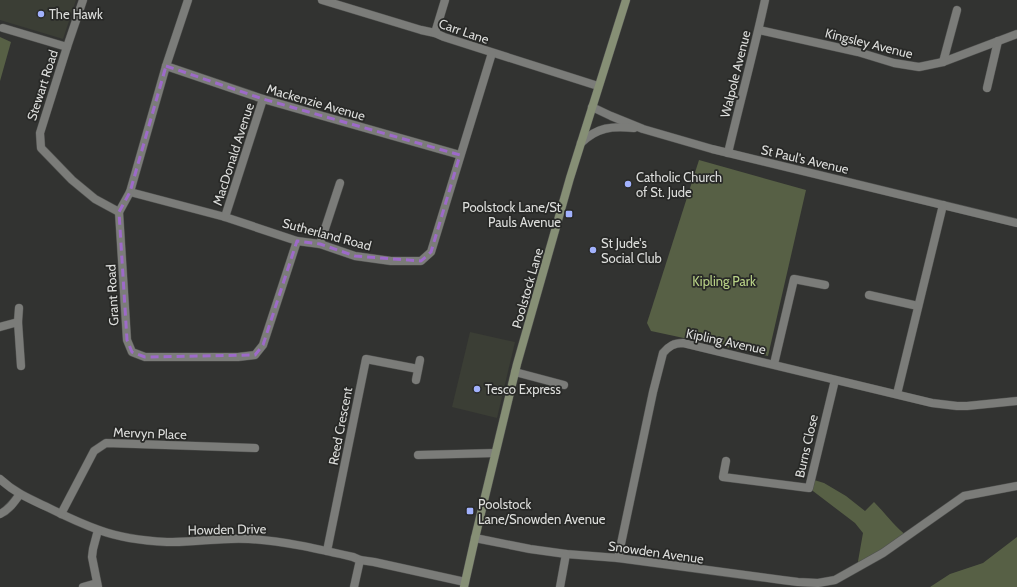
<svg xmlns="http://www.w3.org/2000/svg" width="1017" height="587" viewBox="0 0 1017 587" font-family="Cabin,sans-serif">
<rect width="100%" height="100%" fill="#323331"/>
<g fill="#3b3e35">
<path d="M 0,0 L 76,0 L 63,39 L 0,20 Z"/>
<path d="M 470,332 L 515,342 L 497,418 L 452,407 Z"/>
</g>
<g fill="#576045">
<path d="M 0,37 L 11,42 L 0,81 Z"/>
<path d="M 699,160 L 806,190 L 768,356 L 651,331 L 647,323 Z"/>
<path d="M 811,479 L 824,483 L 846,496 L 865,511 L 874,502 C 885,513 894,526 907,536 L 857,567 L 863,533 L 855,523 L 809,488 Z"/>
<path d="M 1017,537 L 1017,587 L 930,587 L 950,574 L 983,563 Z"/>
</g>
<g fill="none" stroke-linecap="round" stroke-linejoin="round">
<defs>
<g id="street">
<path d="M 83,0 L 67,47 L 40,133 L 41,148 L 72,180 L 95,199 L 119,212"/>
<path d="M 188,0 L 166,66 L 130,192 L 119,212 L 127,340 L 132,352 L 145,357 L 238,357 L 255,355 L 263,345 L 297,241"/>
<path d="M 322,0 L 421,30 L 435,33 L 444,37 L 598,86"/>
<path d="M 3,28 L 67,47"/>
<path d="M 759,30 L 858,52 L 894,63 L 919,67 L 943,62 L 1017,34"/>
<path d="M 435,33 L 445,0"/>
<path d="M 943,62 L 957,10"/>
<path d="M 166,66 L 263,99 L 460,155"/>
<path d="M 987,88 L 998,41"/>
<path d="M 592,107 L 611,116 L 643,129 L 712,149 L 1017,223"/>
<path d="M 581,143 C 597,127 612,126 634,128"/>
<path d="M 728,153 C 740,102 754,51 765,0"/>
<path d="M 130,192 L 225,217 L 297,241 L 320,244 L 355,256 L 391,261 L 421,261 L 431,252 L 492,53"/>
<path d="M 225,217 L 263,99"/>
<path d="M 320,244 L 340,183"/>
<path d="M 869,295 L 918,306"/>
<path d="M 18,322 L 19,308"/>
<path d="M 0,327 L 18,322 L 21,366"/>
<path d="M 774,364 L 794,279 L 825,285"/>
<path d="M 515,372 L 564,385"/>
<path d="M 416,380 L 420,360"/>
<path d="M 897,394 L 943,205"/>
<path d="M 418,455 L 495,453"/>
<path d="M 726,461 L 723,477 L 809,488 L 835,380"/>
<path d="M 0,479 C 15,493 30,499 49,508 C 65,516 82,524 99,530 C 118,537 146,541 167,542 C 195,543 221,537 249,539 C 284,541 318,549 353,557 L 360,560 L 374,562 L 465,582"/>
<path d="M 0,514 C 9,510 14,502 20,494"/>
<path d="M 61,514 L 94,451 L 106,443 L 255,448"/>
<path d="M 475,538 L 530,549 L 566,554 L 618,558 L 782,580 L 798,582 L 818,583 L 835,580 L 883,553 L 964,496 L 1017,486"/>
<path d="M 327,551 L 366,359 L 418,369"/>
<path d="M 618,558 L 653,392 L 663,353 C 669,346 674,343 683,343 L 932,403 L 957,406 L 967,406 L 1017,401"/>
<path d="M 83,587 L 97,583"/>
<path d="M 98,587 L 92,557 L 93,549 L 98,530"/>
<path d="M 354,587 L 360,560"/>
<path d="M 560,587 L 566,554"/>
</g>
<path id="secondary" d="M 464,587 L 475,538 L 517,364 L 570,178 L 626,0"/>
</defs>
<use href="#street" stroke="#50514f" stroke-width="9"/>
<use href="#secondary" stroke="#50514f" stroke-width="9"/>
<use href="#street" stroke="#7b7c79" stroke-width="8"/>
<use href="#secondary" stroke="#868f75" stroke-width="8"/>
</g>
<path fill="none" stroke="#9d6ac9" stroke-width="3" stroke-dasharray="8 5" stroke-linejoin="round" d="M 166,66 L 263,99 L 460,155 L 431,252 L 421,261 L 355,256 L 320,244 L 297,241 L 263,345 L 255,355 L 145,357 L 132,352 L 127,340 L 119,212 L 130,192 Z"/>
<g fill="#a2b2fd" stroke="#282927" stroke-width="1.5">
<circle cx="41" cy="14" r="4"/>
<circle cx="628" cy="184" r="4"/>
<rect x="565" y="210" width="8" height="8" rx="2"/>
<circle cx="593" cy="250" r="4"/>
<circle cx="477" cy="389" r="4"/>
<rect x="466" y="507" width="8" height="8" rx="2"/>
</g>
<g text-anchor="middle" stroke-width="3.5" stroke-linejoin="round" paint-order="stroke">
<g font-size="13" fill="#dcdddb" stroke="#282927" text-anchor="start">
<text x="49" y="19">The Hawk</text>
<text x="636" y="182">Catholic Church<tspan x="636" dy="15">of St. Jude</tspan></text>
<text x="561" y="212" text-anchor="end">Poolstock Lane/St<tspan x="561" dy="15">Pauls Avenue</tspan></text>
<text x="601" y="248">St Jude's<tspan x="601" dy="15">Social Club</tspan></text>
<text x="485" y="394">Tesco Express</text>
<text x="478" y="509">Poolstock<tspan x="478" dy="15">Lane/Snowden Avenue</tspan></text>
</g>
<g font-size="13" fill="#dcdddb" stroke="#282927">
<text transform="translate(464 31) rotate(19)" y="5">Carr Lane</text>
<text transform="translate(869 43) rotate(14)" y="5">Kingsley Avenue</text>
<text transform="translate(735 74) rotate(-76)" y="5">Walpole Avenue</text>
<text transform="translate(42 85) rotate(-72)" y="5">Stewart Road</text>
<text transform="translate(316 102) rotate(16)" y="5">Mackenzie Avenue</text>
<text transform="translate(233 154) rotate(-72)" y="5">MacDonald Avenue</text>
<text transform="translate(805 159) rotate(13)" y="5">St Paul's Avenue</text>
<text transform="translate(327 234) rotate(15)" y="5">Sutherland Road</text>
<text transform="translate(527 288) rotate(-74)" y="5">Poolstock Lane</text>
<text transform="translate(112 295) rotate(-93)" y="5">Grant Road</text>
<text transform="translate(726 341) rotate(12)" y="5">Kipling Avenue</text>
<text transform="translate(340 426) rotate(-79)" y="5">Reed Crescent</text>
<text transform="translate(150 433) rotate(2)" y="5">Mervyn Place</text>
<text transform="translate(806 446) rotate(-77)" y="5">Burns Close</text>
<text transform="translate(227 529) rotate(-1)" y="5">Howden Drive</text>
<text transform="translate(656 552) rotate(8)" y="5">Snowden Avenue</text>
</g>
<g font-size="13" fill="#b9d287" stroke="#282927">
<text x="724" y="286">Kipling Park</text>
</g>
</g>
</svg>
